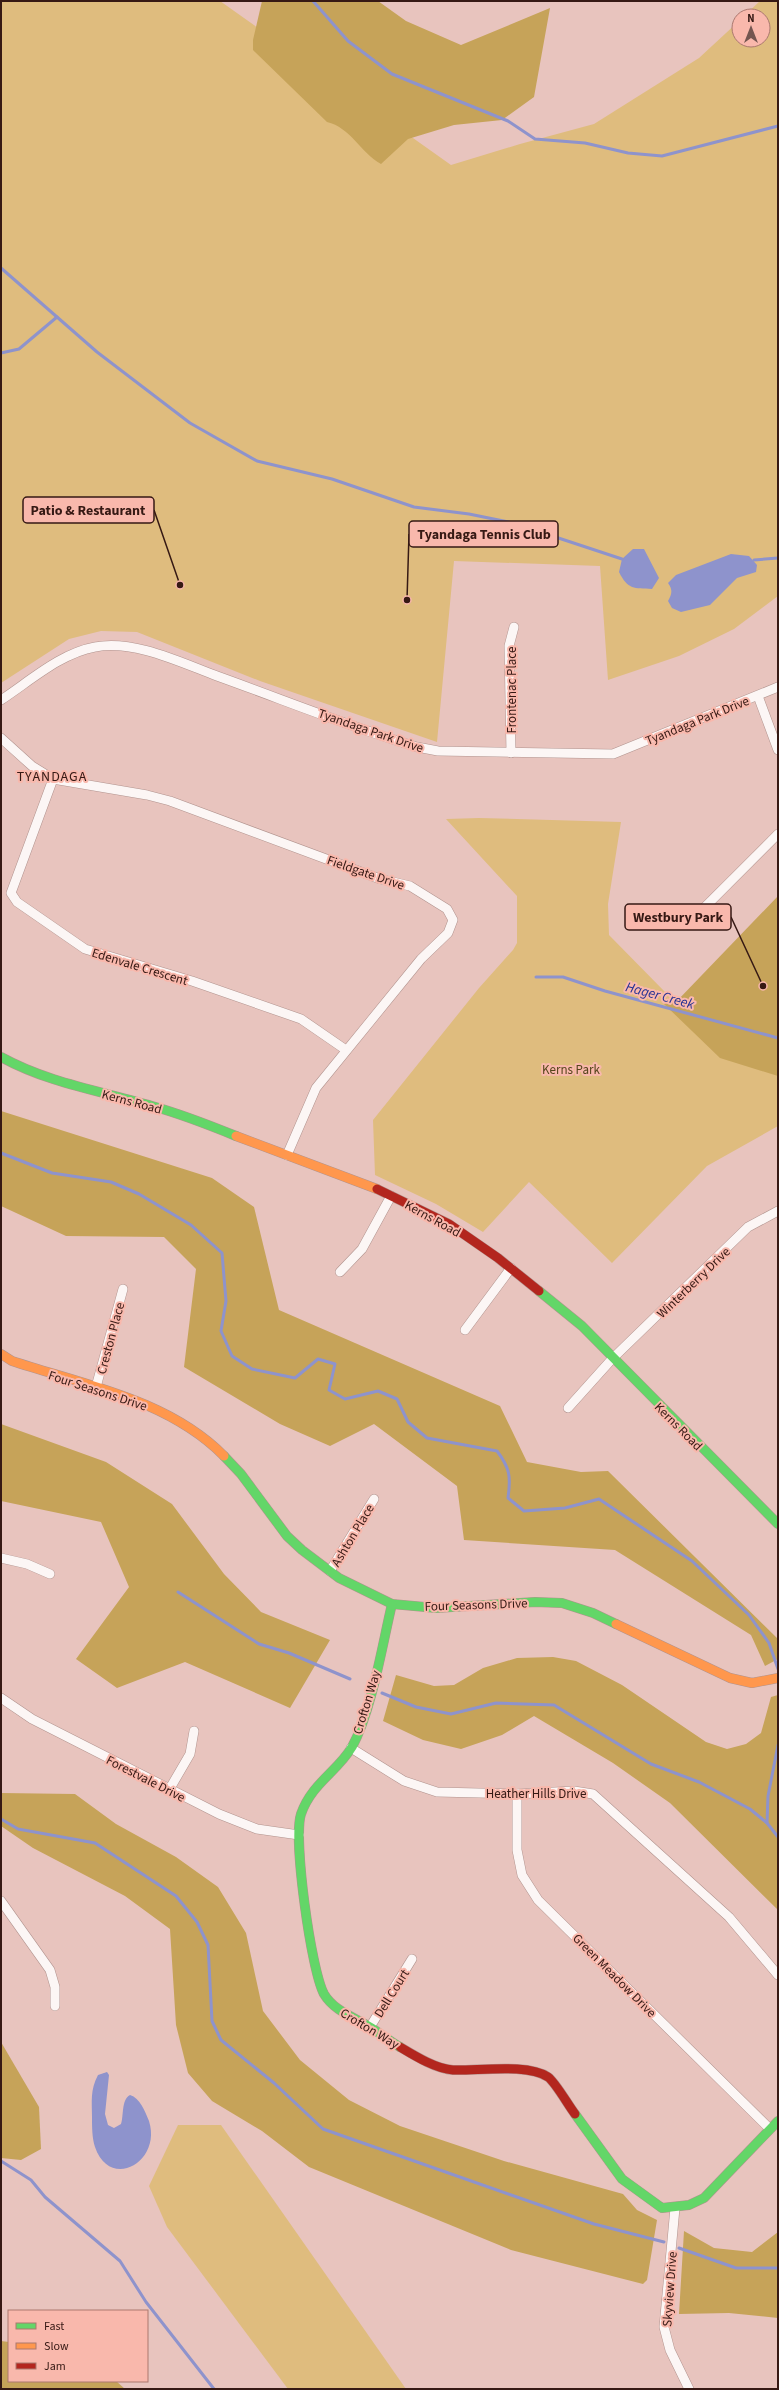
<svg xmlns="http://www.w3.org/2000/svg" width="779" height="2390" viewBox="0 0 779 2390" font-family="'Source Sans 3',sans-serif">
<rect width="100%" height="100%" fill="#e8c4be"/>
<g fill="#dfbc7e">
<path d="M 1,1 L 220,1 L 451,165 L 520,144 L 594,124 L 699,58 L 739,21 L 739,40 L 763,40 L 763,16 L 744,16 L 760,1 L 778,1 L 778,596 L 734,629 L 679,656 L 608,680 L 600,566 L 454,561 L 437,742 L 260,681 L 137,632 L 101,631 L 69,639 L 1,683 Z"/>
<path d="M 479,818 L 621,822 L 608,904 L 609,935 L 666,993 L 718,1023 L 778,949 L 778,1126 L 707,1166 L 612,1263 L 529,1182 L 483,1232 L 436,1204 L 375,1175 L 373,1120 L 479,988 L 513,950 L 517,943 L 517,896 L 446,819 Z"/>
<path d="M 178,2125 L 221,2125 L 406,2389 L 288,2389 L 167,2227 L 149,2186 Z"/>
</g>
<g fill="#c6a359">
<path d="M 262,1 L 378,1 L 406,21 L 461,45 L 550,8 L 534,97 L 502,120 L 454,125 L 408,139 L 381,164 C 361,153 350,127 327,122 L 253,50 L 253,40 Z"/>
<path d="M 778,896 L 778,1076 L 720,1058 L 664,1004 L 672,997 L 676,1002 Z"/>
<path d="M 1,1111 L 212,1178 L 254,1207 L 279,1310 L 500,1406 L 527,1462 L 581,1472 L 608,1471 L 778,1639 L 778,1659 L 765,1666 L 751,1635 L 615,1550 L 464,1540 L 457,1486 L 374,1424 L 330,1446 L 280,1424 L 184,1367 L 196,1269 L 164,1237 L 66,1236 L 1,1206 Z"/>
<path d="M 1,1424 L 106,1462 L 172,1504 L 224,1574 L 261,1612 L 330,1640 L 290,1708 L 185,1662 L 117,1688 L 76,1659 L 129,1587 L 101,1522 L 1,1501 Z"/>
<path d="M 553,1657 L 576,1661 L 622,1685 L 706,1742 L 727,1749 L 746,1744 L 761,1733 L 771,1697 L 778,1695 L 778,1910 L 670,1803 L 613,1763 L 534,1716 L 502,1735 L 461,1749 L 423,1740 L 383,1721 L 396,1675 L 434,1686 L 454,1685 L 483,1668 L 517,1658 Z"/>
<path d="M 1,1793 L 75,1794 L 116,1824 L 176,1857 L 218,1887 L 246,1933 L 263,2011 L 300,2060 L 349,2100 L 400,2126 L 504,2161 L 623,2194 L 637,2210 L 657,2220 L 647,2280 L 643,2284 L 511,2250 L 309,2167 L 262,2131 L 212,2101 L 188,2073 L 176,2025 L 170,1929 L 125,1896 L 33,1848 L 1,1826 Z"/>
<path d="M 1,2042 L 39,2107 L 41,2149 L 21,2160 L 1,2158 Z"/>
<path d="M 684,2231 L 714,2248 L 752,2252 L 778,2232 L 778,2318 L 729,2313 L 679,2314 Z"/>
<path d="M 1,2341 L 9,2342 L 9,2381 L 116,2381 L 125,2389 L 1,2389 Z"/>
</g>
<g fill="#8e93cc">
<path d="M 633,549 L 644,549 L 659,578 L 652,589 C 634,588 628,590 619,572 L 622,559 Z"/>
<path d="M 731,554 L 749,556 L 757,565 L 756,572 L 737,578 L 710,605 L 681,612 L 672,608 L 668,601 C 672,594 673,590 668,583 L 676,575 Z"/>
<path d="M 107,2072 L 109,2075 L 105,2114 L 108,2125 L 114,2128 L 121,2124 C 124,2116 121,2100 130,2095 C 140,2098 145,2111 149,2121 C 162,2162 110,2191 95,2147 C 92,2138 92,2126 92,2117 C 92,2101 90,2090 98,2075 Z"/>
</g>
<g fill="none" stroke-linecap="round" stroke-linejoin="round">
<g stroke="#8e93cc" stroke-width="3">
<path d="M 313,1 L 348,41 L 392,74 L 508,121 L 535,139 L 585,143 L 628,153 L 662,156 L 778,126"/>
<path d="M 1,268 L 97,352 L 190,423 L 257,461 L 332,479 L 414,507 L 469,514 L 513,523 L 622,559"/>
<path d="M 1,353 L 19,349 L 57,317"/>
<path d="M 754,560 L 778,558"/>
<path d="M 536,977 L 563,977 L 605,991 L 778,1038"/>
<path d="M 1,1153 L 52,1173 L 111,1182 L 139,1194 L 191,1225 L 222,1253 L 226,1301 L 221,1331 L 232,1356 L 252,1369 L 295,1378 L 318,1359 L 335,1364 L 329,1390 L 345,1399 L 378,1391 L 397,1399 L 408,1422 L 427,1438 L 497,1451 C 510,1468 511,1477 508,1498 L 524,1511 L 565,1508 L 599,1499 L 692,1561 L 749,1615 L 769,1643 L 778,1669"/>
<path d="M 178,1592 L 259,1644 L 289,1653 L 350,1679"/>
<path d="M 382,1693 L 416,1707 L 451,1714 L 496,1703 L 554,1705 L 651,1764 L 699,1782 L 750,1809 L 767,1823 L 778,1837"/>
<path d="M 1,1819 L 18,1829 L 95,1843 L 176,1896 L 197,1922 L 208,1945 L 212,2021 L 221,2040 L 274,2083 L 323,2129 L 594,2224 L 664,2242"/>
<path d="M 767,1823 L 768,1796 L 778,1745"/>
<path d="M 1,2161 L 31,2180 L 45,2197 L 120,2261 L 146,2302 L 214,2389"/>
<path d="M 679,2248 L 736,2268 L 778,2268"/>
</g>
<defs>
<g id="street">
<path d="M 758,696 L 778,750"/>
<path d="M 1,700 C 30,681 61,653 95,647 C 133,639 182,663 217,676 C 284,700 350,727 417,747 L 438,751 L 613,754 L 778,687"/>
<path d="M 1,738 L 32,766 L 53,779 L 147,795 L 170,801 L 380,879 L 410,886 L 447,909 L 453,920 L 448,933 L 421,959 L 316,1088 L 287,1155"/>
<path d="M 511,753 L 509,646 L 514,627"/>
<path d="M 53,779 L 11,893 L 17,902 L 85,949 L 192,981 L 301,1019 L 346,1050"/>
<path d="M 700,912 L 778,834"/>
<path d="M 340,1272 L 362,1249 L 391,1196"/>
<path d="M 465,1330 L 511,1268"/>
<path d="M 96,1387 L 123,1289"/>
<path d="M 568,1408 L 612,1359 L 748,1227 L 778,1211"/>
<path d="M 1,1558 L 27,1564 L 50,1574"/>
<path d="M 330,1571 L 374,1499"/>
<path d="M 1,1698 L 32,1719 L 219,1814 L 257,1829 L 299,1835"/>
<path d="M 351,1748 L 404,1781 L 437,1792 L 517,1794 L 574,1791 L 593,1794 L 729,1917 L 778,1975"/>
<path d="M 169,1790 L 190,1754 L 194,1731"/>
<path d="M 517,1794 L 517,1850 L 522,1875 L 538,1900 L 770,2129"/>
<path d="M 1,1901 L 50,1970 L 55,1987 L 55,2006"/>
<path d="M 370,2027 L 412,1959"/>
<path d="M 675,2208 L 664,2327 L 670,2350 L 689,2389"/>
</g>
<g id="fast">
<path d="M 1,1057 C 48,1083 101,1091 152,1106 C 181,1114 209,1125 236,1136"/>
<path d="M 539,1291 L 582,1326 L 778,1524"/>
<path d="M 224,1456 L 241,1474 L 287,1536 L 302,1550 L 339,1578 L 392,1604 L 436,1608 L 535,1602 L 562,1603 L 593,1613 L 616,1624"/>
<path d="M 392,1604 C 382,1646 372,1710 352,1747 C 337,1772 312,1783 301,1814 C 293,1839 311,1970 324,1994 C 334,2011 354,2017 370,2027 C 380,2033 389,2041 400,2047"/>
<path d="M 575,2114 L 622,2179 L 662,2208 L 689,2205 L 704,2198 L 778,2121"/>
</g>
<g id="slow">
<path d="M 236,1136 L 377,1189"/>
<path d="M 1,1354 L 12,1361 C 85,1385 169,1400 224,1456"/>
<path d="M 616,1624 L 730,1678 L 752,1683 L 778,1678"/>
</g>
<g id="jam">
<path d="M 377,1189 L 449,1224 L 498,1258 L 539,1291"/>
<path d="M 400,2047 C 415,2056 436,2069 453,2070 C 477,2071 528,2063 548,2077 C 556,2083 568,2105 575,2114"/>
</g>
</defs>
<use href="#street" stroke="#b1938e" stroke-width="10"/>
<use href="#fast" stroke="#b1938e" stroke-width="10"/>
<use href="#slow" stroke="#b1938e" stroke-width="10"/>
<use href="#jam" stroke="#b1938e" stroke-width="10"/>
<use href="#street" stroke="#fcf6f5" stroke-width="9"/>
<use href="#fast" stroke="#63d668" stroke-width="9"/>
<use href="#slow" stroke="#ff974d" stroke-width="9"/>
<use href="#jam" stroke="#b3261e" stroke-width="9"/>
</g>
<g text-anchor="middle" stroke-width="4" stroke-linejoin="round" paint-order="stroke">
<g font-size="13" fill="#361914" stroke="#f9b8ac">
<text transform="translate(511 690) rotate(-90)" y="5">Frontenac Place</text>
<text transform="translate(697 720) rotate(-22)" y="5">Tyandaga Park Drive</text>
<text transform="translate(371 730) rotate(19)" y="5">Tyandaga Park Drive</text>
<text transform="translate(366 872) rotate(19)" y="5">Fieldgate Drive</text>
<text transform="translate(140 966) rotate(17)" y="5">Edenvale Crescent</text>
<text transform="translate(132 1101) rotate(15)" y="5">Kerns Road</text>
<text transform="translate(433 1218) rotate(29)" y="5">Kerns Road</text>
<text transform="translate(693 1282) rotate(-44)" y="5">Winterberry Drive</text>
<text transform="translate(110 1338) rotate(-75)" y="5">Creston Place</text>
<text transform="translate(98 1390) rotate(18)" y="5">Four Seasons Drive</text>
<text transform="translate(679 1426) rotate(45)" y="5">Kerns Road</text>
<text transform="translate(352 1535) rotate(-59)" y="5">Ashton Place</text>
<text transform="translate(476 1604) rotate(-2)" y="5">Four Seasons Drive</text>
<text transform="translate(366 1702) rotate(-73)" y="5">Crofton Way</text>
<text transform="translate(146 1778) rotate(27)" y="5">Forestvale Drive</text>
<text x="536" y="1798">Heather Hills Drive</text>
<text transform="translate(615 1975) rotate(45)" y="5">Green Meadow Drive</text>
<text transform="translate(391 1993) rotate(-58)" y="5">Dell Court</text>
<text transform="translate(370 2028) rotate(31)" y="5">Crofton Way</text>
<text transform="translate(669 2289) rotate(-86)" y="5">Skyview Drive</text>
</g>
<g font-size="13" fill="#54451a" stroke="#f9b8ac">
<text x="571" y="1074">Kerns Park</text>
</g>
<g font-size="14" letter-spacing="1" fill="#361914" stroke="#f9b8ac">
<text x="52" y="781">TYANDAGA</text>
</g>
<g font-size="14" font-style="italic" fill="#253193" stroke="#f9b8ac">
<text transform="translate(660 995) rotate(15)" y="5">Hager Creek</text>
</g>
</g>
<path fill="none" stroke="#361914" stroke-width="1.5" d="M180 585L154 510M407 600L409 534M763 986L731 917"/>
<g fill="#361914" stroke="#f9b8ac" stroke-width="1.5">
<circle cx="180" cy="585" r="4"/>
<circle cx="407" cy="600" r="4"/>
<circle cx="763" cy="986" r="4"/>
</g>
<g fill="#f9b8ac" stroke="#361914" stroke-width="1.5">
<rect x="23" y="497" width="131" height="26" rx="4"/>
<rect x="409" y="521" width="149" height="26" rx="4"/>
<rect x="625" y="904" width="106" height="26" rx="4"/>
</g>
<g font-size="14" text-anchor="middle" font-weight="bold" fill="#361914">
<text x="88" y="515">Patio &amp; Restaurant</text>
<text x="484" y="539">Tyandaga Tennis Club</text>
<text x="678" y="922">Westbury Park</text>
</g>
<rect width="779" height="2390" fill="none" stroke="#361914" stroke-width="4"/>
<rect x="8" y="2310" width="140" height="72" fill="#f9b8ac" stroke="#ab786f"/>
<rect x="16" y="2323" width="20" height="6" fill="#63d668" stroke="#ab786f"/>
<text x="44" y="2330" font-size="12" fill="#361914">Fast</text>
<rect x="16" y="2343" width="20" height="6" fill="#ff974d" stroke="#ab786f"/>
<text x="44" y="2350" font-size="12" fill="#361914">Slow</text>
<rect x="16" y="2363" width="20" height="6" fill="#b3261e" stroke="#ab786f"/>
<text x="44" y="2370" font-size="12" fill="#361914">Jam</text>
<g transform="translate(751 28)"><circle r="19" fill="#f9b8ac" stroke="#ab786f"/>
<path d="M0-3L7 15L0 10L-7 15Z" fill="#745550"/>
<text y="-6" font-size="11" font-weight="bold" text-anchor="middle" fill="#361914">N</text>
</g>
</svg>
